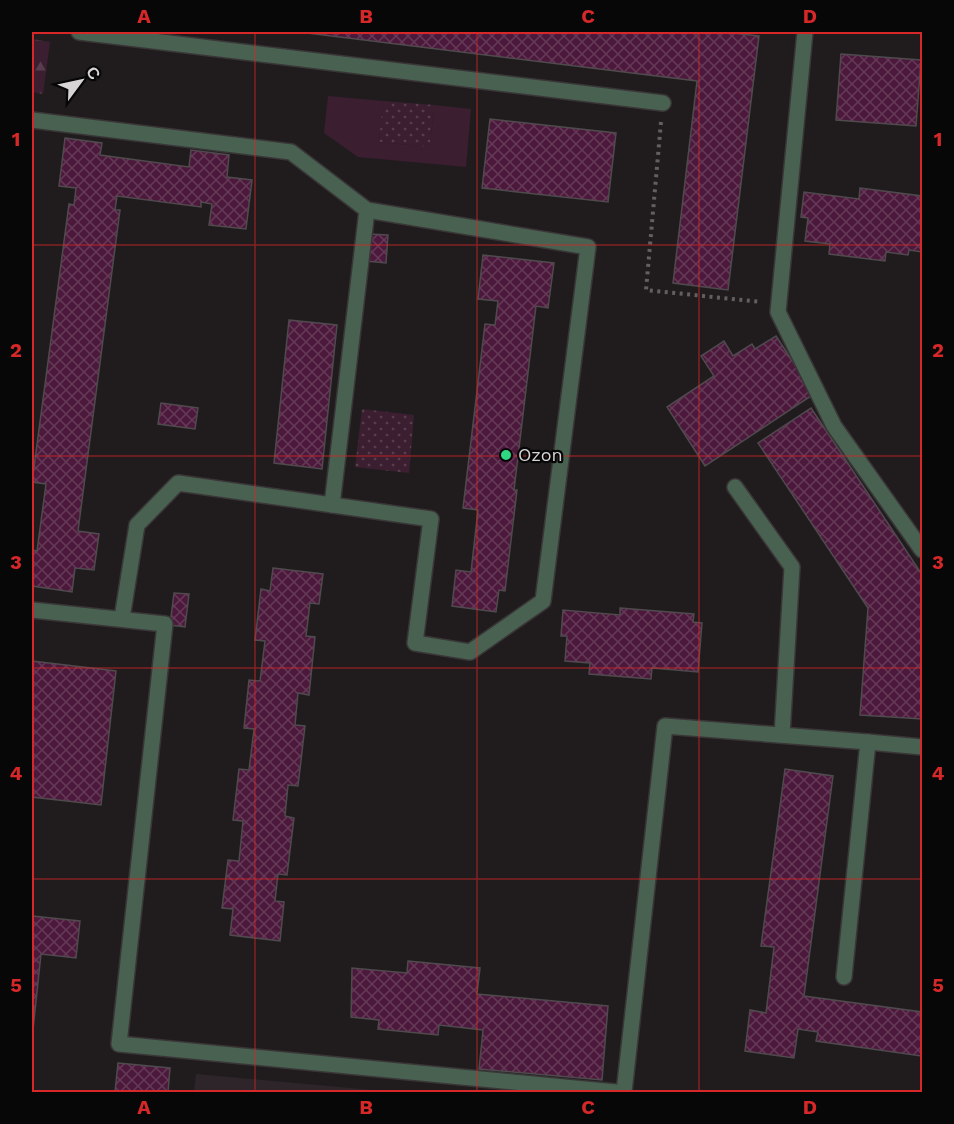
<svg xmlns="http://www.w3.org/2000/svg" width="954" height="1124" viewBox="0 0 954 1124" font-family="'Work Sans',sans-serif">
<defs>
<pattern id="forest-firs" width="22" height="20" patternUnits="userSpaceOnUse" patternTransform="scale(1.5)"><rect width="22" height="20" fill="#3c1e31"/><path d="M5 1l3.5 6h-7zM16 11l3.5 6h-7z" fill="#573e4e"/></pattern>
<pattern id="park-dots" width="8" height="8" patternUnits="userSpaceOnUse" patternTransform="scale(1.5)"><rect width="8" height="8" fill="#3c1e31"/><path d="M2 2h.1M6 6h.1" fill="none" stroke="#573e4e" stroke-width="1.8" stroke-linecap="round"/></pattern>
<pattern id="building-cross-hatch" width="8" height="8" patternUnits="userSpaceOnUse" patternTransform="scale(1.5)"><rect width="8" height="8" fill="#4c193c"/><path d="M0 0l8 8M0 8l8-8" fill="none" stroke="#653a57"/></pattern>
</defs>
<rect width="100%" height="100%" fill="#201c1e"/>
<path fill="#2d252a" d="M 196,1074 L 383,1091 L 385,1092 L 194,1092 Z"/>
<path fill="#3c1e31" d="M 328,96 L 383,101 L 379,142 L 430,147 L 434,105 L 471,109 L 466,167 L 358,157 L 324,133 Z"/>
<path fill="url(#forest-firs)" d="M 32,39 L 50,42 L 43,94 L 32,92 Z"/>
<g fill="url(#park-dots)">
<path d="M 383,101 L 434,105 L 430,147 L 379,142 Z"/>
<path d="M 362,409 L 414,415 L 409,473 L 355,467 Z"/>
</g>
<g fill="url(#building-cross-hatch)" stroke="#4f4a4d" stroke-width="1.5">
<path d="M 299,32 L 724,32 L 759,36 L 728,290 L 673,283 L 697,81 Z"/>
<path d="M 841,54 L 921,60 L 916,126 L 836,120 Z"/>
<path d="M 490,119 L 616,133 L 608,202 L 482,188 Z"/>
<path d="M 65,138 L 102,143 L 100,155 L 189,167 L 191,150 L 229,155 L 227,177 L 252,180 L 246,229 L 209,225 L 212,204 L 201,202 L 201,207 L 117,196 L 115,210 L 120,210 L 78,531 L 99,534 L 94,570 L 75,568 L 72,592 L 32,586 L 32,550 L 37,551 L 46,484 L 32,482 L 69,204 L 74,205 L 76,188 L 59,186 Z"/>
<path d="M 860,188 L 922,196 L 922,252 L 909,250 L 908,255 L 886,252 L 885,261 L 829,254 L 830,244 L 805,241 L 808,218 L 801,217 L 804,192 L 859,199 Z"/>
<path d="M 369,234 L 388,235 L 386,263 L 366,261 Z"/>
<path d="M 483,255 L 554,263 L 548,308 L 536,306 L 514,490 L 517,490 L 505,591 L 499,590 L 496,612 L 452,606 L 456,570 L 471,572 L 478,510 L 463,508 L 485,324 L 495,325 L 498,301 L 478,299 Z"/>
<path d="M 289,320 L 337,325 L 322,469 L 274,463 Z"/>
<path d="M 776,336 L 814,394 L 705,466 L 667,407 L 714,376 L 701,356 L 724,341 L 733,356 L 752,344 L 755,349 Z"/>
<path d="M 161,403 L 198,408 L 195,429 L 158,424 Z"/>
<path d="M 811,408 L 921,573 L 922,719 L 860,715 L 868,608 L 758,443 Z"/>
<path d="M 273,568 L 323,574 L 319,604 L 310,603 L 306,636 L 315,637 L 309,695 L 298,693 L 295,725 L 305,726 L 298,786 L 288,785 L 285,816 L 294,818 L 287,875 L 278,874 L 275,901 L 284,902 L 280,941 L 230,935 L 233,909 L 222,908 L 228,860 L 239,861 L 243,821 L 233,820 L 239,769 L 249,770 L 254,729 L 244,728 L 249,680 L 260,681 L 265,641 L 255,640 L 261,589 L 270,591 Z"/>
<path d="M 174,593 L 189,594 L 185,627 L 170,625 Z"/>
<path d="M 620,608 L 694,614 L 693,622 L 702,623 L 698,672 L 652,668 L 651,679 L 589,674 L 590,663 L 565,661 L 567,636 L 561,636 L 563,610 L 620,615 Z"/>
<path d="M 32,661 L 116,671 L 101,805 L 32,797 Z"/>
<path d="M 785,769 L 833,776 L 804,996 L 922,1012 L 921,1056 L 816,1041 L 818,1032 L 798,1029 L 794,1058 L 745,1051 L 750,1010 L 766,1013 L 774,947 L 761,946 Z"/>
<path d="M 32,916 L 80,921 L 76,958 L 41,954 L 32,1039 Z"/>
<path d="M 408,961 L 480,968 L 477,994 L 608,1006 L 602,1080 L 479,1069 L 483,1030 L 439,1025 L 438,1035 L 378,1029 L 379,1020 L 351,1017 L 352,968 L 407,973 Z"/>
<path d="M 118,1063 L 170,1068 L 168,1092 L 115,1092 Z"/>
</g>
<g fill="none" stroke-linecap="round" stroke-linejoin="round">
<defs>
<g id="lane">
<path d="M 79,32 L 663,103"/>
<path d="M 805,32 L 778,312 L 834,426 L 922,550"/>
<path d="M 32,120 L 291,152 L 367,210 L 588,247 L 543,601 L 470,652 L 415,643 L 431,519 L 178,483 L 137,525 L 122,618"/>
<path d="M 735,487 L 792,567 L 782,735"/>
<path d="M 332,505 L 367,210"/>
<path d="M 32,610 L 165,624 L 119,1044 L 616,1092"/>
<path d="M 868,742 L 922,747"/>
<path d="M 624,1092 L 665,726 L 868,742 L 844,977"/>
</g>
</defs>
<use href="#lane" stroke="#3a3638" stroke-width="18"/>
<path stroke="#635f61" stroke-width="4" stroke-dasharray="3 4.5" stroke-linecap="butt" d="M 661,122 L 646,290 L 761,302"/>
<use href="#lane" stroke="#486150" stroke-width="15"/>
</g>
<path fill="none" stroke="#d62828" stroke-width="1.5" stroke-opacity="0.55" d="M 255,32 L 255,1092M 477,32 L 477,1092M 699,32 L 699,1092M 32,245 L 922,245M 32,456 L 922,456M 32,668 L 922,668M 32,879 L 922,879"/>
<circle fill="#2fd883" stroke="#080708" stroke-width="2" cx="506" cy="455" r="6"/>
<g text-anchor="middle" stroke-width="4.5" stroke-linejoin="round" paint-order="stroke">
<g font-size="18" fill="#d8d5d7" stroke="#080708" text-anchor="start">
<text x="518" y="461">Ozon</text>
</g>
</g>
<rect width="954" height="1124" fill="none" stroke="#080708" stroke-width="66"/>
<g transform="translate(81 81) rotate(57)" stroke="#080708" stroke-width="4.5" paint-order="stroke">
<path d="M0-4.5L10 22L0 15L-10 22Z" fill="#d8d5d7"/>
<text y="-9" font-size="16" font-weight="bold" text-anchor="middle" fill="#d8d5d7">С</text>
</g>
<rect x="33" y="33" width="888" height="1058" fill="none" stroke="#d62828" stroke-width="2"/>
<g font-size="20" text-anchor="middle" font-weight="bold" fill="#d62828">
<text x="144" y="23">A</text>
<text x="366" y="23">B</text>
<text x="588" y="23">C</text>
<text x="810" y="23">D</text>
<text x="16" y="146">1</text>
<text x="938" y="146">1</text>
<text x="16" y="357">2</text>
<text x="938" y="357">2</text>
<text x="16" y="569">3</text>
<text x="938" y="569">3</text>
<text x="16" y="780">4</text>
<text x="938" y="780">4</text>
<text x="16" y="992">5</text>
<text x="938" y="992">5</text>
<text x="144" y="1114">A</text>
<text x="366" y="1114">B</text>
<text x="588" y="1114">C</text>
<text x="810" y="1114">D</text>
</g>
</svg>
